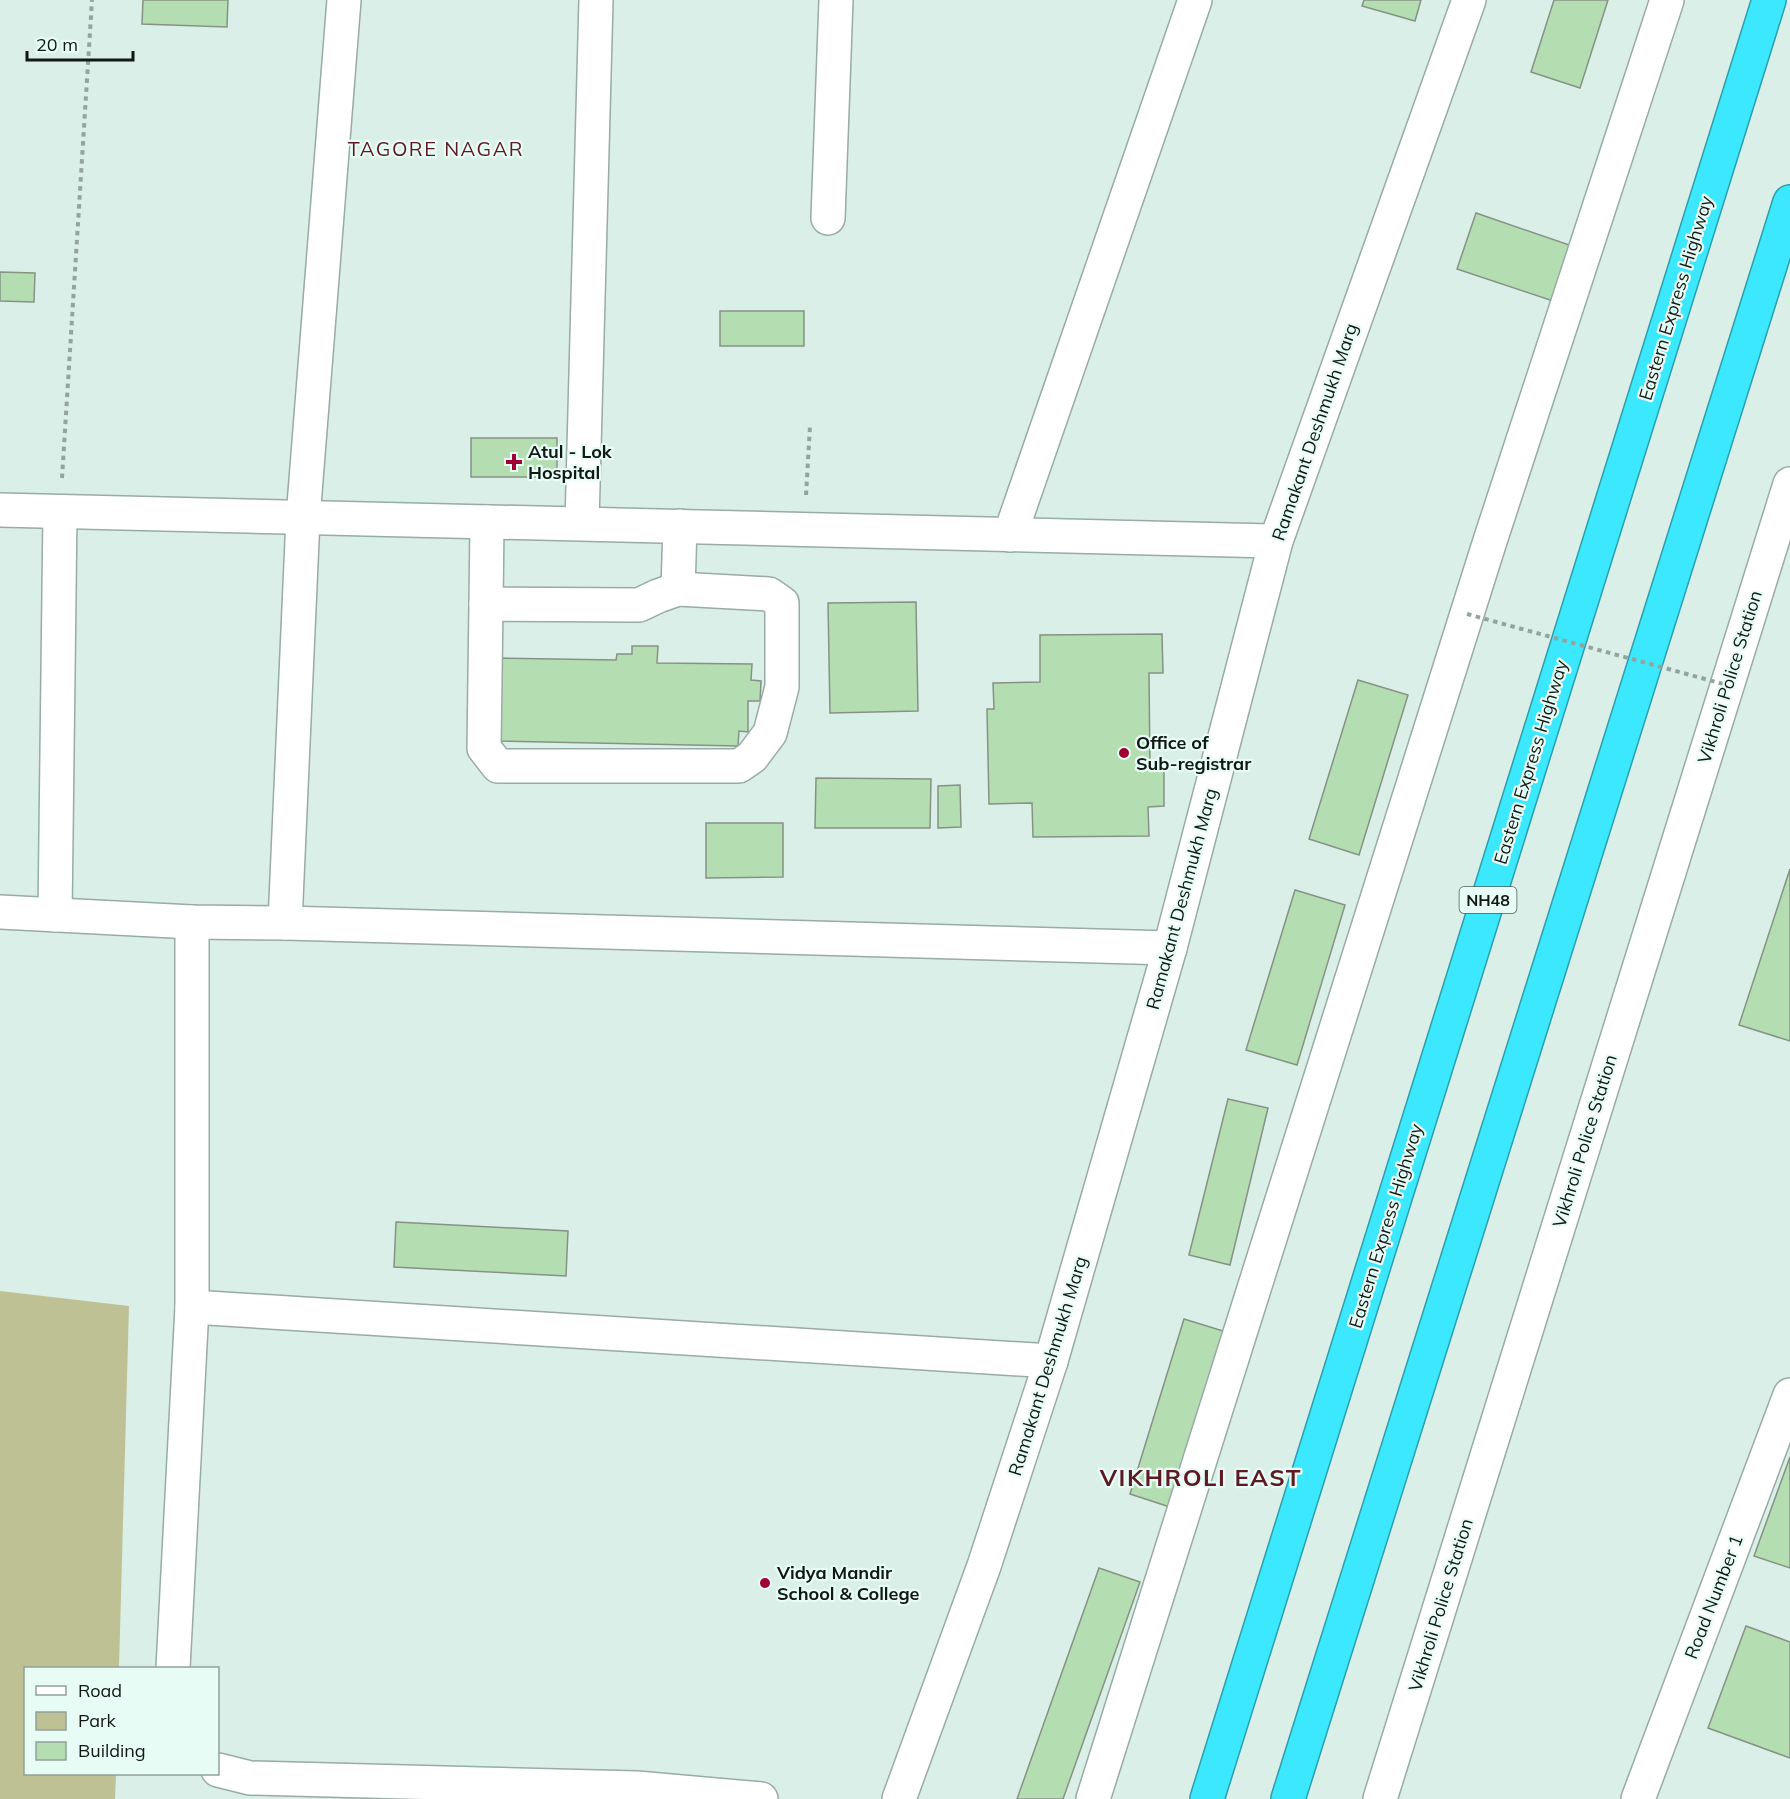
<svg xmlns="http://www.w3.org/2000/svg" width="1790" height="1799" viewBox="0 0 1790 1799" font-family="Mulish,sans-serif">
<rect width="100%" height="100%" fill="#dbefe9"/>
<path fill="#bdc193" d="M 0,1291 L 129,1306 L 119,1668 L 26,1668 L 26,1774 L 116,1774 L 115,1799 L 0,1799 Z"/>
<g fill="#b4deb2" stroke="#869285" stroke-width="1.5">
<path d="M 143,0 L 228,0 L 227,27 L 142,24 Z"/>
<path d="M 1364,0 L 1421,0 L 1415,21 L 1362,6 Z"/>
<path d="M 1554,0 L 1608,0 L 1580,88 L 1531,72 Z"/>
<path d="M 1476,213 L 1575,247 L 1556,302 L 1457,269 Z"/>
<path d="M 0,272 L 35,273 L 34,302 L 0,301 Z"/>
<rect x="720" y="311" width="84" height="35"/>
<rect x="471" y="438" width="86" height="39"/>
<path d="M 916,602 L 918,711 L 830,713 L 828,603 Z"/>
<path d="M 1162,634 L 1163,673 L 1149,673 L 1150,770 L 1164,770 L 1164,806 L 1148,807 L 1149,836 L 1033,837 L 1032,803 L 989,804 L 987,709 L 994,709 L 993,683 L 1040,682 L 1040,635 Z"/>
<path d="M 632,646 L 658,646 L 657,663 L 752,664 L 751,680 L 761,681 L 760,701 L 748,701 L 748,732 L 739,731 L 738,746 L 495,741 L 497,658 L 616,660 L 617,654 L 632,654 Z"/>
<path d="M 1358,680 L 1408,695 L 1359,855 L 1309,839 Z"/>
<path d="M 816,778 L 931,779 L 930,828 L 815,828 Z"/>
<path d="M 960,785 L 961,827 L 938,828 L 938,786 Z"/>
<path d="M 706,823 L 783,823 L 783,877 L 706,878 Z"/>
<path d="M 1790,869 L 1790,1041 L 1739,1025 Z"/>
<path d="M 1295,890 L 1345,905 L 1297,1065 L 1246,1050 Z"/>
<path d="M 1228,1099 L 1268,1108 L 1230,1265 L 1189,1255 Z"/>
<path d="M 396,1222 L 568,1231 L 566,1276 L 394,1267 Z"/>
<path d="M 1184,1319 L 1236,1335 L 1182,1511 L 1130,1494 Z"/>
<path d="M 1790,1457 L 1790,1568 L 1754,1556 Z"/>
<path d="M 1099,1568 L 1140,1582 L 1063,1799 L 1017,1799 Z"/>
<path d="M 1746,1626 L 1790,1642 L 1790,1758 L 1708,1728 Z"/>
</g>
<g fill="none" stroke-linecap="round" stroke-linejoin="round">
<defs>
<g id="minor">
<path d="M 828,218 L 836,0"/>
<path d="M 0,510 L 1276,541"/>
<path d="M 582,523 L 596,0"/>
<path d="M 1010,535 L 1195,0"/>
<path d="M 678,589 L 769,594 L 782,603 L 782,687 L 770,733 L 752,757 L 739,766 L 498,766 L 484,748 L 486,604 L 639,605 L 658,596 Z"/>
<path d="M 678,589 L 680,526"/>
<path d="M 486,604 L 487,522"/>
<path d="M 0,912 L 192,922 L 285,923 L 1170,948"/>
<path d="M 55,915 L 60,512"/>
<path d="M 285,923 L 303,518 L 344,0"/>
<path d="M 192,1307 L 1051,1361"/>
<path d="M 173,1668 L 192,1307 L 192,922"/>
<path d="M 218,1770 L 250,1778 L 637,1788 L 761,1799"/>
<path d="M 899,1799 L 984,1566 L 1051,1361 L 1170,948 L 1276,541 L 1469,0"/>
<path d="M 1093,1799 L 1489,544 L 1667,0"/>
<path d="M 1380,1799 L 1790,484"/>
<path d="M 1638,1799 L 1790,1395"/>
</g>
<g id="highway">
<path d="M 1207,1799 L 1769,0"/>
<path d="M 1288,1799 L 1790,202"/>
</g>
</defs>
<use href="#minor" stroke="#98aba5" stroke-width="36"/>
<use href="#highway" stroke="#2c9fac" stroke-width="36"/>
<g stroke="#94a39f" stroke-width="4" stroke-dasharray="4.5 4.5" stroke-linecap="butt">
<path d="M 62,478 L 92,0"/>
<path d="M 806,495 L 810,426"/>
</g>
<use href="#minor" stroke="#fff" stroke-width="33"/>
<use href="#highway" stroke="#3be8fe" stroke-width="33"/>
<path stroke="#94a39f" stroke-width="4" stroke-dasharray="4.5 4.5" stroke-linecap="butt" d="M 1467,614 L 1727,685"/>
</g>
<g fill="#a10132" stroke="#e8fcf6" stroke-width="2">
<path d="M511 453h6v6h6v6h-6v6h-6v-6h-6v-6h6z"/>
<circle cx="1124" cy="753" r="6"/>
<circle cx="765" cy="1583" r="6"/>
</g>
<g text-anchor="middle" stroke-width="4.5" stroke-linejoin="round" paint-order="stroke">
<rect fill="#e8fcf6" stroke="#515c58" stroke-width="1.5" x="1459.5" y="887" width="57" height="26" rx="4.5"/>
<g font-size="16" font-weight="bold" fill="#101715">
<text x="1488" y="906">NH48</text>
</g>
<g font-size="18" fill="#101715" stroke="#e8fcf6">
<text transform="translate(1676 298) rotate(-73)" y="6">Eastern Express Highway</text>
<text transform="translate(1315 432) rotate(-71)" y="6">Ramakant Deshmukh Marg</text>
<text transform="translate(1730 677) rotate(-73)" y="6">Vikhroli Police Station</text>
<text transform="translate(1531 762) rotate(-73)" y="6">Eastern Express Highway</text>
<text transform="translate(1182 899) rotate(-75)" y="6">Ramakant Deshmukh Marg</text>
<text transform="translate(1585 1141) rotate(-73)" y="6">Vikhroli Police Station</text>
<text transform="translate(1386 1226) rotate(-73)" y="6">Eastern Express Highway</text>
<text transform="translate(1048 1366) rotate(-73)" y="6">Ramakant Deshmukh Marg</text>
<text transform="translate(1714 1597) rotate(-69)" y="6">Road Number 1</text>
<text transform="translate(1441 1605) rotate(-73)" y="6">Vikhroli Police Station</text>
</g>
<g font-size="18" font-weight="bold" fill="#101715" stroke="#e8fcf6" text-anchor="start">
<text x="528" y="458">Atul - Lok<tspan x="528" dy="21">Hospital</tspan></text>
<text x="1136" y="749">Office of<tspan x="1136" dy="21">Sub-registrar</tspan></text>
<text x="777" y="1579">Vidya Mandir<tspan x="777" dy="21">School &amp; College</tspan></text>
</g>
<g font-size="20" letter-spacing="1.5" fill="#5e1924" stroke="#e8fcf6">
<text x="436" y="156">TAGORE NAGAR</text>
</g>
<g font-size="24" font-weight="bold" letter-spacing="1.5" fill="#5e1924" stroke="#e8fcf6">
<text x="1201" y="1486">VIKHROLI EAST</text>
</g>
</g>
<rect x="24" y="1667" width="195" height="108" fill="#e8fcf6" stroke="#92a09c" stroke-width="1.5"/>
<rect x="36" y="1686" width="30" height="9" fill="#ffffff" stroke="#92a09c" stroke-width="1.5"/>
<text x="78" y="1697" font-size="18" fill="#101715">Road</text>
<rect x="36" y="1712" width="30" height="18" fill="#bdc193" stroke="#92a09c" stroke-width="1.5"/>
<text x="78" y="1727" font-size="18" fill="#101715">Park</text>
<rect x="36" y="1742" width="30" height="18" fill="#b4deb2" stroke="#92a09c" stroke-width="1.5"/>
<text x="78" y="1757" font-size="18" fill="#101715">Building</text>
<path d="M27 51v9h106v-9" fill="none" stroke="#101715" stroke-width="3"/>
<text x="36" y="51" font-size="18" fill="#101715" stroke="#e8fcf6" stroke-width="4.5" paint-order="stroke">20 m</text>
</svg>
